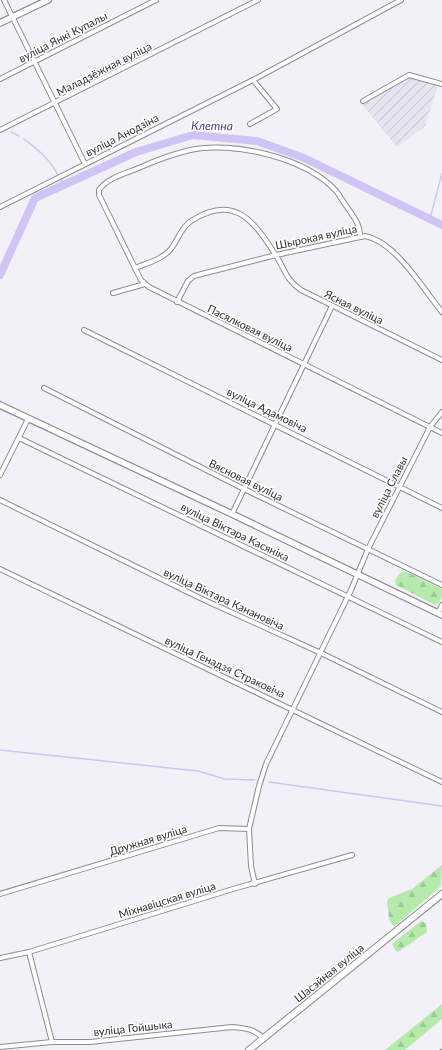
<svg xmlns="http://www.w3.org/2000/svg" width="442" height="1050" viewBox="0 0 442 1050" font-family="Lato,sans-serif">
<defs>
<pattern id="industrial-furrows" width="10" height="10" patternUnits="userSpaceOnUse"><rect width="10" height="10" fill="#e7e4f2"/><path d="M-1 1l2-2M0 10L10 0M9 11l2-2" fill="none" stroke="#c6c4d0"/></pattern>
<pattern id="forest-firs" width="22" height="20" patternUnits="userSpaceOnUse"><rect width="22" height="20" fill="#b6eaac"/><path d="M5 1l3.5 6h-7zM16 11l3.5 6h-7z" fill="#9dc994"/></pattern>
</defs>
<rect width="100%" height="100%" fill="#f3f1f8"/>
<path fill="url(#industrial-furrows)" d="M 409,77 L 438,85 L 425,126 L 397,147 L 362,104 Z"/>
<g fill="url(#forest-firs)">
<path d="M 401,572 L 407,572 L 442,589 C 442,596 442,602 435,605 L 396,585 L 395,580 Z"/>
<path d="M 442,865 L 441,886 L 395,926 L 392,925 L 389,919 L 387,901 L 389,898 L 412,889 Z"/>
<path d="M 421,921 L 426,923 L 427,932 L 398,952 L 395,950 L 392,944 Z"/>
<path d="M 442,1004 L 442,1019 L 405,1050 L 385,1050 Z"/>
</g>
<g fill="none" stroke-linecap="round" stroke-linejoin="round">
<g stroke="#d0c4f6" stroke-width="1.5">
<path d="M 11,132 L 19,136"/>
<path d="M 24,139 C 38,150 49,158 58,175"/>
<path d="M 61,180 L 63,184"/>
<path d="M 430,219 L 442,173"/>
<path d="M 0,750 L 198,771 L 225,779 L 255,780"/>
<path d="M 269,782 L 442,806"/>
</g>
<path stroke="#d0c4f6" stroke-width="8" d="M 0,275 L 35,198 L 136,152 L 193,135 L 257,141 L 304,158 L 442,225"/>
<defs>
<g id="street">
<path d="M 4,0 L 85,164"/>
<path d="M 0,79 L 156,0"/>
<path d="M 363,101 L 409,75 L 442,84"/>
<path d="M 250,124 L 277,109 L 253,80"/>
<path d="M 0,130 L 258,0"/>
<path d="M 0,207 L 253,80 L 401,0"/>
<path d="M 360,237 C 361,225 353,216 347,207 C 343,202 340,196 337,192 C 306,157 233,141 190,150 C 173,154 157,160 141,167 C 128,173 108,177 99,190 L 99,195 L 135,268 L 141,280 L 149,287 L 442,433"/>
<path d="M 135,268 C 147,263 161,260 170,250 C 178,241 180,228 191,221 C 233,194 253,219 275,254 C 286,270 284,278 301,290 L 442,360"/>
<path d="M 113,293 L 145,284"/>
<path d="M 177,302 L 188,281 L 194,276 L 276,255 L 365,236 C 396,242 423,289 442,312"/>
<path d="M 84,330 L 442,508"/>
<path d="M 44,388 L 244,489 L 442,585"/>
<path d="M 19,438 L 442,642"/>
<path d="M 0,475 L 28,419"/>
<path d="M 0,500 L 200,598 L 321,653 L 442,712"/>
<path d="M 232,514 L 332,306"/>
<path d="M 0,569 L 442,782"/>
<path d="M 438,613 L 442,605"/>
<path d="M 249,829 L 259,786 L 266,764 L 351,590 L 368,549 L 430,427 L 442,412"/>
<path d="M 0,894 L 219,828 L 249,829 L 251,866 L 255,884"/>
<path d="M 0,958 L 29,952"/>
<path d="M 52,1042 L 29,952 L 233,889 L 352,855"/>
<path d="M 0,1047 L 52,1042 L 90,1042 L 232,1027 C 245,1028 255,1029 264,1039"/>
</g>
<g id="secondary">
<path d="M 0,23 L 48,0"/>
<path d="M 0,405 L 232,514 L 442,615"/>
</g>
<path id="primary" d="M 249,1050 L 442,894"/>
</defs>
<use href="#street" stroke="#8d8c92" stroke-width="6"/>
<use href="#secondary" stroke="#8d8c92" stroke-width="8"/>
<use href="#primary" stroke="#8d8c92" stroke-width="8"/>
<use href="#street" stroke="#fff" stroke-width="4"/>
<use href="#secondary" stroke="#fff" stroke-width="5.5"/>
<use href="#primary" stroke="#fff" stroke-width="6"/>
<path stroke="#919095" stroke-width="1.5" stroke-dasharray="2 4" stroke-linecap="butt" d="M 440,1050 L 442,1049"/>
</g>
<g text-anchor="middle" stroke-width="3" stroke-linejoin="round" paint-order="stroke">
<g font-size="11" fill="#303032" stroke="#fff">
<text transform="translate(63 37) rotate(-27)" y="4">вуліца Янкі Купалы</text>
<text transform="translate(104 69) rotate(-27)" y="4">Маладзёжная вуліца</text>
<text transform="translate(122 135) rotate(-27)" y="4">вуліца Анодзіна</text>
<text transform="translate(316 237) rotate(-12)" y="4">Шырокая вуліца</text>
<text transform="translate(354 307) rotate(26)" y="4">Ясная вуліца</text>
<text transform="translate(250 328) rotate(26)" y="4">Пасялковая вуліца</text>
<text transform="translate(267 410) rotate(26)" y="4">вуліца Адамовіча</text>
<text transform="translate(246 480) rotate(26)" y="4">Вясновая вуліца</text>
<text transform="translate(389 487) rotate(-63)" y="4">вуліца Славы</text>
<text transform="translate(235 532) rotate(26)" y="4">вуліца Віктара Касяніка</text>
<text transform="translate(224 599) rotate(25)" y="4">вуліца Віктара Канановіча</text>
<text transform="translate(225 667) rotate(25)" y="4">вуліца Генадзя Страковіча</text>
<text transform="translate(148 840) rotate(-17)" y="4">Дружная вуліца</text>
<text transform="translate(167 900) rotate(-17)" y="4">Міхнавіцская вуліца</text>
<text transform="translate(329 973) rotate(-39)" y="4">Шасэйная вуліца</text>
<text transform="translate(133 1028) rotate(-6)" y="4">вуліца Гойшыка</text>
</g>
<g font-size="12" font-style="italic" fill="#583795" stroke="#fff">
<text transform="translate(212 126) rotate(1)" y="4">Клетна</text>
</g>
</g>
</svg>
